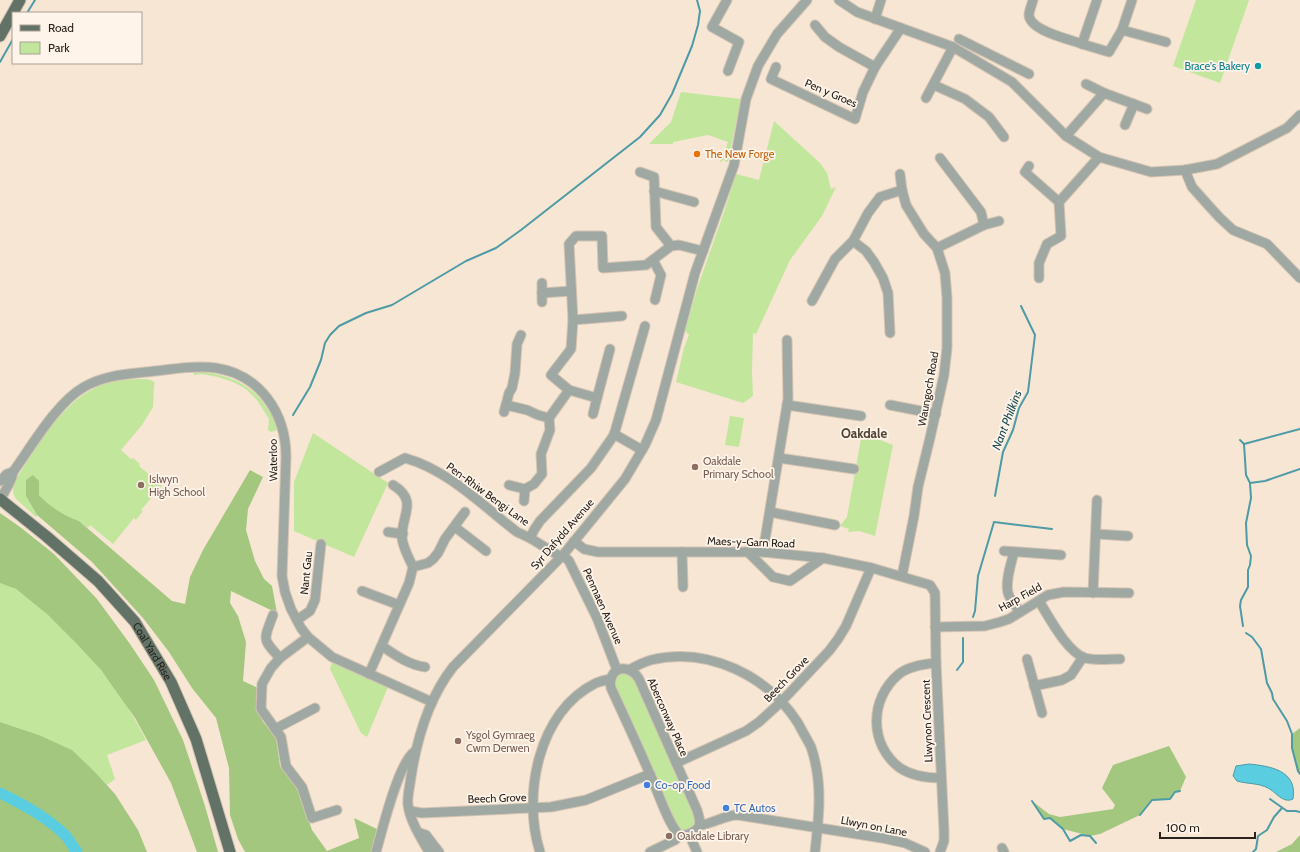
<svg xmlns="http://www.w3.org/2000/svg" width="1300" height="852" viewBox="0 0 1300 852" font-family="Cabin,sans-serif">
<rect width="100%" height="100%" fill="#f7e6d4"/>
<g fill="#c1e69c">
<path d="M 1196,0 L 1249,0 L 1220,83 L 1173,66 Z"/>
<path d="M 681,92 L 741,99 L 728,162 L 723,160 L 721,162 L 720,162 L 722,154 L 724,153 L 728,142 L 708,135 L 673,142 L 673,144 L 649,144 L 671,122 Z"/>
<path d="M 774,121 L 820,163 L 827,173 L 831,189 L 836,187 L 822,216 L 790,260 L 756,334 L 753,333 L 752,372 L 753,396 L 743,403 L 676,382 L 684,348 L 689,335 L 685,331 L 697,289 L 724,212 L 736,174 L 759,180 Z"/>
<path d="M 205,372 C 230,376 250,384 265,405 C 271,413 275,420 277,430 L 271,432 L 268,430 L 269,419 L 257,400 L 246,389 L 233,382 L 218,377 L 202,374 L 194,375 L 194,373 Z"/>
<path d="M 146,379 L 153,381 L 155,384 L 154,385 L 153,407 L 142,425 L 121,450 L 131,459 L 133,458 L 140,464 L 139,466 L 162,485 L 141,510 L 143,511 L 136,520 L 134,518 L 113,544 L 90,525 L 88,528 L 79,521 L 67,516 L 48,505 L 39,495 L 39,481 L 26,496 L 37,515 L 36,517 L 16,499 C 12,493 13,490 14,483 C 32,452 62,403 95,388 C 111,380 129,379 146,379 Z"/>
<path d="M 730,416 L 744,418 L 739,447 L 725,445 Z"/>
<path d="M 313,433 L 388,483 L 354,557 L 294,531 L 294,482 Z"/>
<path d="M 862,433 L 893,445 L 875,536 L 859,531 L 848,532 L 849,529 L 840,526 L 847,517 Z"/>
<path d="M 0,583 C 13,585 23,595 34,603 C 80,640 120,688 146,740 L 107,755 L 115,779 L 107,785 L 94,771 L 72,750 L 39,735 L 0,722 Z"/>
<path d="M 332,662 L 388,687 L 367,737 L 361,733 L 330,669 Z"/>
<path d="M 626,672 L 635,678 L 696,817 C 696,827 691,829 682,832 L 678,829 L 614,687 C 616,676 615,675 626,672 Z"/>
</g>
<g fill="#a3c77e">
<path d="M 250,470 L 263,477 L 248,509 L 246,530 L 255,561 L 264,579 L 272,586 L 277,613 L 231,591 L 230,603 L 238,616 L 246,642 L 243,681 L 258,688 L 257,709 L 263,722 L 276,737 L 280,766 L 299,791 L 312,830 L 327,851 L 359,838 L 354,818 L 379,830 L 373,852 L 245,852 L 238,839 L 230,815 L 229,768 L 216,718 L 192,688 L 169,652 L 143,618 L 92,562 L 37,515 L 26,496 L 26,480 L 33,475 L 39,481 L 39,495 C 50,507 63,515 79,521 L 172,601 L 185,604 L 190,577 L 203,550 Z"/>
<path d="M 0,513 L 20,527 L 54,554 L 97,599 L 130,644 L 154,680 L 183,740 L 205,806 L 218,852 L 197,852 L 171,783 L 135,718 L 101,670 L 78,645 L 47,614 L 16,589 L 0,583 Z"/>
<path d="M 0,722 L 39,735 L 72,750 L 94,771 L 115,794 L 138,830 L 147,852 L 0,852 Z"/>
<path d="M 1300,728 L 1300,774 L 1298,771 L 1292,748 L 1292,734 Z"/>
<path d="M 1169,746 L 1186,777 L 1180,791 L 1175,792 L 1170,799 L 1152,800 L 1140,815 L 1100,834 L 1090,836 L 1063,829 L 1050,818 L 1044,819 L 1032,801 L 1049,814 L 1060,817 L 1113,809 L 1115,805 L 1102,788 L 1113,765 Z"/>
<path d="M 1300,835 L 1300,852 L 1276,852 L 1292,844 Z"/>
</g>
<path fill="#5acee0" stroke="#4c9ba6" d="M 1249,764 C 1269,766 1298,770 1293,799 C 1283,804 1276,792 1268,788 C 1259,783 1247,784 1237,781 L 1233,776 L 1236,766 Z"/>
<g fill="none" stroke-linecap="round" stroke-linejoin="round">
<g stroke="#4c9ba6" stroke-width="2">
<path d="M 27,13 L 35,0"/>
<path d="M 0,62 L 13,39"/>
<path d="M 293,415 L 310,387 L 321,360 L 325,343 L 330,335 L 339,326 L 366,313 L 392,305 L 466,261 L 496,248 L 521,230 L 640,137 L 660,115 L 672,94 L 692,46 L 698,25 L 700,11 L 697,0"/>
<path d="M 1240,440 L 1244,444 L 1246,475 L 1250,483 L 1251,498 L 1246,523 L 1247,545 L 1251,556 L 1250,565 L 1248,570 L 1248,587 L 1241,600 L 1240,606 L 1243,626"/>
<path d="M 1244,444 L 1300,429"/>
<path d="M 1250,483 L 1265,481 L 1300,469"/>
<path d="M 995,496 L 1003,452 L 1013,430 L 1019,408 L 1028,392 L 1035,335 L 1021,306"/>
<path d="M 973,617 L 975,611 L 978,576 L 994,522 L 1052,529"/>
<path d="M 1246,633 L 1252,637 L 1261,649 L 1267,683 L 1272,693 L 1273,699 L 1287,721 L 1292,734 L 1292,748 L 1298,771 L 1300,774"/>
<path d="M 957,670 L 963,662 L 963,638"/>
<path d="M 1270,799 L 1287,811 L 1296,811 L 1300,812"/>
<path d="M 1032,801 L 1044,819 L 1050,818 L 1063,829 L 1070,841 L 1081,835 L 1090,836 L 1096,843"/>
<path d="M 1140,815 L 1152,800 L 1170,799 L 1175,792 L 1180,791"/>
<path d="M 1253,852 L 1256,849 L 1258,836 L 1267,830 L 1274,817 L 1282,808"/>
</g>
<path stroke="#5acee0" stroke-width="11" d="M 0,793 C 24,805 47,817 66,836 C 70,841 73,847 77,852"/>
<defs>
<g id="minor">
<path d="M 727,0 L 712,27 L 739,42 L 728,71"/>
<path d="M 839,0 L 857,12 L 953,47 L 1012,82 L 1066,136 L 1099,157 L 1151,172 L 1185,170 L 1217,164 L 1287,128 L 1300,115"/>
<path d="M 1033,0 C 1032,4 1029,11 1029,15 C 1030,31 1069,39 1082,44 L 1097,0"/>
<path d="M 875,19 L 881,0"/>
<path d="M 815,25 L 825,37 L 839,47 L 875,67"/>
<path d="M 1122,30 L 1166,42"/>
<path d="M 959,39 L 1029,74"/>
<path d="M 1082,44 L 1109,52 L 1122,30 L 1132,0"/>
<path d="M 776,67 L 771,79 L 855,119 L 863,92 L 875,67 L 901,28"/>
<path d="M 1086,84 L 1104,93"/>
<path d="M 934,85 L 965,99 L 989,117 L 1004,137"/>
<path d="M 926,98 L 953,47"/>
<path d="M 1125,125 L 1134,104"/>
<path d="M 1066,136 L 1104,93 L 1147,109"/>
<path d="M 1029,166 L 1025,172 L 1059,202"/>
<path d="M 1185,170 L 1192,187 L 1209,206 L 1220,218 L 1233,230 L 1267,244 L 1300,278"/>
<path d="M 640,172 L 654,177 L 656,227 L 671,246"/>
<path d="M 900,174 L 902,190 L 906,205 L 924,234 L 937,248 L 945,273 L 947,298 L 947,348 L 944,375 L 930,438 L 918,487 L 914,516 L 902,576"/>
<path d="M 654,191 L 694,202"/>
<path d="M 984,225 L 999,221"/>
<path d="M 853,241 L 866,251 L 874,262 L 883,278 L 888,293 L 890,333"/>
<path d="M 937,248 L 984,225 L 981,212 L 940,158"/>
<path d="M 653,260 L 661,275 L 655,300"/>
<path d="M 1039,278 L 1039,263 L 1047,244 L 1061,236 L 1059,202 L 1099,157"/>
<path d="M 542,283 L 542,293"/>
<path d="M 812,301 L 835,259 L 853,241 L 868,213 L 880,197 L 902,190"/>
<path d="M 542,302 L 542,293 L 571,291"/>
<path d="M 573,320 L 622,316"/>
<path d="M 569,390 L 597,398 L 610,349"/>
<path d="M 506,405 L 509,393 L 512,388 L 515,373 L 517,344 L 521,335"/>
<path d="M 787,405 L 861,416"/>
<path d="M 890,405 L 936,414"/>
<path d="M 504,412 L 506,405 L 527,410 L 538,415 L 549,418"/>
<path d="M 593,414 L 597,398"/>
<path d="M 549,418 L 569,390 L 551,375 L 571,349 L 573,320 L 569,244 L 576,236 L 602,236 L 603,268 L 646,265 L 671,246 L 679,245 L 703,251"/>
<path d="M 614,434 L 642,450"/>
<path d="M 779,458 L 854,469"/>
<path d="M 379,472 L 405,458 C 448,470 482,505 517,532 L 530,538 L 561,557"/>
<path d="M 0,481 L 7,474 L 13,472"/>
<path d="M 393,485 C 419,501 401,515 402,538 C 403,548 409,558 413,567"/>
<path d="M 509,485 L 525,489 L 534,484 L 542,474 L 541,454 L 550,430 L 549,418"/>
<path d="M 1,499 C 4,491 12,482 13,472 C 31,447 57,402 84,387 C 106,374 131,374 155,371 C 175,369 196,365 216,368 C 261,375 286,414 286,457 L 282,576 L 285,592 L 291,609 L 301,628 L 308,637 L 332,657 L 432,702"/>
<path d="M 524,501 L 525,489"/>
<path d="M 770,512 L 835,525"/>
<path d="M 455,527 L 486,551"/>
<path d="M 388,532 L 403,534"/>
<path d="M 1096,534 L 1128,536"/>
<path d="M 530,538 L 534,530 L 540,521 L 591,468 L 614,435 L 645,326"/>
<path d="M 574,541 L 584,549 L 598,552 L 763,552 L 823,558 L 872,568 L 930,585 L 935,593 L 936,663 L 944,831 L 944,841 L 940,852"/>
<path d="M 1004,551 L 1061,555"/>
<path d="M 682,552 L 683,587"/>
<path d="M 748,552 L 773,577 L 790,581 L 823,558"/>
<path d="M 763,552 L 788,399 L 787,340"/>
<path d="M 1014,552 C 1011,564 1005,581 1008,593 C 1010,600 1016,606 1020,612"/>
<path d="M 563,555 L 569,561 L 597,618 L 617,670"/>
<path d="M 362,591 L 399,605"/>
<path d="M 1093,593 L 1097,500"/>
<path d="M 1039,601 C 1049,617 1067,652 1085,658 C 1096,661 1109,659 1120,659"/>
<path d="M 273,615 C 264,640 261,638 280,658"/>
<path d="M 297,620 L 310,611 L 315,600 L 321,544"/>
<path d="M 935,627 L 985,626 L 1000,622 L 1009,619 L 1048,595 L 1064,592 L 1129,593"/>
<path d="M 308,637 L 280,658 L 271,668 L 262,684 L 261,709 L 281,737 L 286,766 L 302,787 L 312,818 L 337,810"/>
<path d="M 382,646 C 395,655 409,665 425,667"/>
<path d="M 1027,659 L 1042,713"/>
<path d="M 936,663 C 924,664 909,666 899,674 C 869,699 869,745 900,768 C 912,776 927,778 941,778"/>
<path d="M 629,670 C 636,666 644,662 651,660 C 708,646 768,676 798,723 C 802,731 807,739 811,747 C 823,782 819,816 815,852"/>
<path d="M 369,674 L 409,583 L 413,567 L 428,563 L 433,559 L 438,553 L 445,539 L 465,512"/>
<path d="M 1034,686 L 1062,680 L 1071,675 L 1083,657"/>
<path d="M 275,729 L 315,708"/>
<path d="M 676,763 L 746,731 L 759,722 L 781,702 L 829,651 L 838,639 L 846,626 L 871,568"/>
<path d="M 410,811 L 422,813 L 551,807 L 586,800 L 650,774"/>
<path d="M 700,825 C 713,824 724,815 738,815 L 882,838 L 905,843 L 925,852"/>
<path d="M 420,833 L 426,835 L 439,852"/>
<path d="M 689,834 L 697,852"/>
<path d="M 680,835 C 669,828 656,786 649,772 C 637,744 624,716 611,688 C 607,667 629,662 639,679 L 697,810 L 699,817 L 700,825"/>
<path d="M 1002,848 L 1004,852"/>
<path d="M 376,852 C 382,831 398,764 414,752"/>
<path d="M 429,852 C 421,838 410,821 408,805 C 407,796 410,786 411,777 C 417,738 428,699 453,667 L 563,555 L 625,479 L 645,445 L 656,420 L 695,273 L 734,165 L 746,99 L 758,66 L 777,34 L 807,0"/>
<path d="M 540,852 C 522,796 538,711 596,683 C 601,681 606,680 611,679"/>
<path d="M 650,852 L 675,840 L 680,835 C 687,836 696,832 700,825"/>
</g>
<g id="major">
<path d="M 0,36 L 20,0"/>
<path id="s1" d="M 0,499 L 46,536 L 98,581 L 135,622 L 171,682 L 196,739 L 230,852"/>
</g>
</defs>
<use href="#minor" stroke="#d2c3b3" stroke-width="11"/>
<use href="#major" stroke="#d2c3b3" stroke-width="13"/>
<use href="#minor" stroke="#9fa8a2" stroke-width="9"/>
<use href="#major" stroke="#627267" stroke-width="11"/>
</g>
<circle fill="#0f9aa8" stroke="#fff4e9" stroke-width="1.5" cx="1258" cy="66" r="4"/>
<circle fill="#e8710a" stroke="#fff4e9" stroke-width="1.5" cx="697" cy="154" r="4"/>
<g fill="#8d6e63" stroke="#fff4e9" stroke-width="1.5">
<circle cx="695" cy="467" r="4"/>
<circle cx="141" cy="485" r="4"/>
<circle cx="458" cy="741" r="4"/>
<circle cx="669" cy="836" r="4"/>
</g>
<g fill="#3f7fe0" stroke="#fff4e9" stroke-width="1.5">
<circle cx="647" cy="785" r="4"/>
<circle cx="726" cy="808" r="4"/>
</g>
<g text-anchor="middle" stroke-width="3.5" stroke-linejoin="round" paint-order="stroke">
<g font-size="11" fill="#0d838f" stroke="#fff4e9" text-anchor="end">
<text x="1250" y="70">Brace's Bakery</text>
</g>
<g font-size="11" fill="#2a231d" stroke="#fff4e9">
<text transform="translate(831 93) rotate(23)" y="4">Pen y Groes</text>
<text transform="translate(928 389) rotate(-80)" y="4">Waungoch Road</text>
<text transform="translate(273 460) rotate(-91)" y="4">Waterloo</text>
<text transform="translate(488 494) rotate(36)" y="4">Pen-Rhiw Bengi Lane</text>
<text transform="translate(562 534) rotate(-49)" y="4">Syr Dafydd Avenue</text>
<text transform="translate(751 542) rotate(2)" y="4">Maes-y-Garn Road</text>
<text transform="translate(306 573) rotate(-84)" y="4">Nant Gau</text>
<text transform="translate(1020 597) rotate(-29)" y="4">Harp Field</text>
<text transform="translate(603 606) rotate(66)" y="4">Penmaen Avenue</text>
<text dy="4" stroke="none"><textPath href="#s1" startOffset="217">Coal Yard Rise</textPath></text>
<text transform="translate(786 679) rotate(-46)" y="4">Beech Grove</text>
<text transform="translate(668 717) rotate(66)" y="4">Aberconway Place</text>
<text transform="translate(927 721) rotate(-92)" y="4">Llwynon Crescent</text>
<text transform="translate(497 798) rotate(-2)" y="4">Beech Grove</text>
<text transform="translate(874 826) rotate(11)" y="4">Llwyn on Lane</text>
</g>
<g font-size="11" fill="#c56008" stroke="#fff4e9" text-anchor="start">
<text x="705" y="158">The New Forge</text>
</g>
<g font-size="11" fill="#785e54" stroke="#fff4e9" text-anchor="start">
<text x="703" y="465">Oakdale<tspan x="703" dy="13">Primary School</tspan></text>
<text x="149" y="483">Islwyn<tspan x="149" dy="13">High School</tspan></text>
<text x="466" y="739">Ysgol Gymraeg<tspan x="466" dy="13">Cwm Derwen</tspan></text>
<text x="677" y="840">Oakdale Library</text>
</g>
<g font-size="11" fill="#366cbe" stroke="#fff4e9" text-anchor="start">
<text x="655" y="789">Co-op Food</text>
<text x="734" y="812">TC Autos</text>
</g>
<g font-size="12" font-style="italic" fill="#184b53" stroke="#fff4e9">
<text transform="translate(1007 420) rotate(-69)" y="4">Nant Philkins</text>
</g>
<g font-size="13" font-weight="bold" fill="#524435" stroke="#fff4e9">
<text x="864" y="438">Oakdale</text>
</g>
</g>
<rect x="12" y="12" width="130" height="52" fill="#fff4e9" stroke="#aaa097"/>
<rect x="20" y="25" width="20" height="6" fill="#627267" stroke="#aaa097"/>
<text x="48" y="32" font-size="12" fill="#2a231d">Road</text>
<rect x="20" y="42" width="20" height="12" fill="#c1e69c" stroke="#aaa097"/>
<text x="48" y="52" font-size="12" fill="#2a231d">Park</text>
<path d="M1160 832v6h95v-6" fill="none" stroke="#2a231d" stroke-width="2"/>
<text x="1166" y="832" font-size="12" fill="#2a231d" stroke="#fff4e9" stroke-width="3" paint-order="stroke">100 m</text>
</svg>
